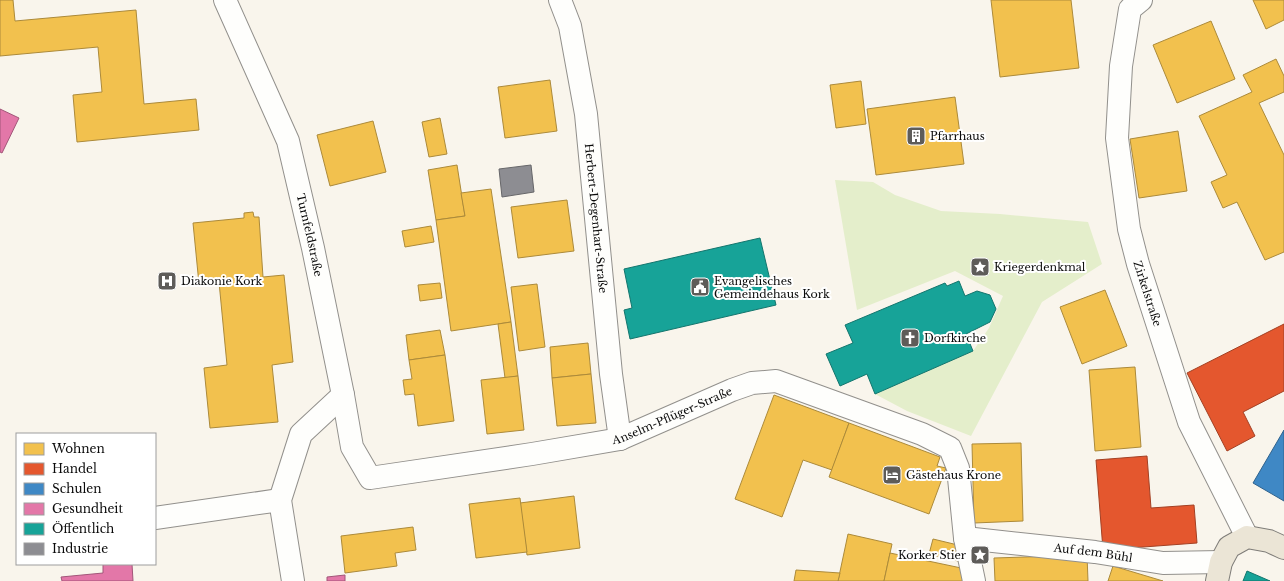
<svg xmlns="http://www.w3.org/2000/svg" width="1284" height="581" viewBox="0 0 1284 581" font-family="'Libre Baskerville',serif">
<rect width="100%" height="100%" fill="#f9f5ec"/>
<path fill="#e4eecb" d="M 835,180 L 873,182 L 895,195 L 941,211 L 1000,214 L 1088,222 L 1102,264 L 1042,302 L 971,436 L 907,411 L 875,394 L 973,351 L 989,328 L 1003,296 L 955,271 L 857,310 Z"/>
<g fill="#f2c14e" stroke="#ac8a3a">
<path d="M 0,0 L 13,0 L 15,21 L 136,10 L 144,104 L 196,99 L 199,130 L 77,142 L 73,95 L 102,92 L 98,47 L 0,56 Z"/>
<path d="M 991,0 L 1071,0 L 1079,68 L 1000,77 Z"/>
<path d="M 1253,0 L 1284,0 L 1284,20 L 1266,29 Z"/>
<path d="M 1211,21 L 1235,79 L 1177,103 L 1153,45 Z"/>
<path d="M 1276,59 L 1284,76 L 1284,92 L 1259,103 L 1284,155 L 1284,252 L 1265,260 L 1237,202 L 1223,208 L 1211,182 L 1227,175 L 1199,116 L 1252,92 L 1243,75 Z"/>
<path d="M 550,80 L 557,131 L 505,138 L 498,87 Z"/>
<path d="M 861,81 L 866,124 L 836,128 L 830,85 Z"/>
<path d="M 955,97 L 964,164 L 876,175 L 867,109 Z"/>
<path d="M 440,118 L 447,154 L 429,157 L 422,122 Z"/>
<path d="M 373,121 L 386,172 L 330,186 L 317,135 Z"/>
<path d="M 1178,131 L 1187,191 L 1139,198 L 1130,139 Z"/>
<path d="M 457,165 L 465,216 L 436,220 L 428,170 Z"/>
<path d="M 491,189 L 511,322 L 451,331 L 436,220 L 465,216 L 461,193 Z"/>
<path d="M 567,200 L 574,251 L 518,258 L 511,207 Z"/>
<path d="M 253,212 L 254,217 L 259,217 L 263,277 L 284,275 L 293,362 L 272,365 L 278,422 L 210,428 L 204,368 L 227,365 L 219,282 L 199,284 L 193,223 L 244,218 L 244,213 Z"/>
<path d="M 431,226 L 434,242 L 405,247 L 402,231 Z"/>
<path d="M 440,283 L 442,298 L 420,301 L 418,285 Z"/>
<path d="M 537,284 L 545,347 L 519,351 L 511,287 Z"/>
<path d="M 1105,290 L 1127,346 L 1082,364 L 1060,307 Z"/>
<path d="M 511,322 L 518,376 L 505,378 L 498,324 Z"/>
<path d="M 440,330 L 445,355 L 409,360 L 406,335 Z"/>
<path d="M 588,343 L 591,374 L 552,378 L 550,347 Z"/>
<path d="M 445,355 L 454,421 L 418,426 L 414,394 L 405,395 L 403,380 L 412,379 L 409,360 Z"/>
<path d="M 1135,367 L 1141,447 L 1095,451 L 1089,370 Z"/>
<path d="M 591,374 L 596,423 L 557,426 L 552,378 Z"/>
<path d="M 518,376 L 524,430 L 487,434 L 481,380 Z"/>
<path d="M 774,395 L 849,423 L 832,470 L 803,460 L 782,517 L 735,499 Z"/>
<path d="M 849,423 L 940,457 L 937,466 L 946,468 L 929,514 L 829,477 Z"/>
<path d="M 1021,443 L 1023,521 L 974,523 L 972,444 Z"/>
<path d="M 574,496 L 580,548 L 527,555 L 520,503 Z"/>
<path d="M 520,498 L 527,552 L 476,558 L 469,504 Z"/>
<path d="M 413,527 L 416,550 L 395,553 L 397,566 L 345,573 L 341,536 Z"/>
<path d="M 848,534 L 892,544 L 884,581 L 838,581 Z"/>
<path d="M 933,539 L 962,546 L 958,561 L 929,554 Z"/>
<path d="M 890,553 L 966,569 L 963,581 L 884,581 Z"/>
<path d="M 1087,555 L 1088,581 L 995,581 L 994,558 Z"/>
<path d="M 1113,566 L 1163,581 L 1108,581 Z"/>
<path d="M 796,570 L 840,573 L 838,581 L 794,581 Z"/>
</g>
<g fill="#e4572e" stroke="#a34023">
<path d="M 1284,324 L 1284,391 L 1243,412 L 1255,436 L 1227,451 L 1187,373 Z"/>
<path d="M 1147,456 L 1151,508 L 1194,505 L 1197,543 L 1103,550 L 1096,460 Z"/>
</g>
<path fill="#3f88c5" stroke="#2f628d" d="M 1284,430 L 1284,501 L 1253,483 Z"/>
<g fill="#e377a8" stroke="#a25679">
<path d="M 0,109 L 19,118 L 2,153 L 0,152 Z"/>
<path d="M 103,564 L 132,564 L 133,581 L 62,581 L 61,577 L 103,573 Z"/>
<path d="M 345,575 L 345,581 L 327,581 L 327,577 Z"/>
</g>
<g fill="#17a398" stroke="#13756d">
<path d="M 760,238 L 776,305 L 630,339 L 624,310 L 632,308 L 624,269 Z"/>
<path d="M 959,281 L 965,296 L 977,291 L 990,295 L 996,309 L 990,322 L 966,334 L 973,351 L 875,394 L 867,374 L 840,386 L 826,354 L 853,343 L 845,325 L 945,283 L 947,286 Z"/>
<path d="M 1247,571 L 1270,581 L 1243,581 Z"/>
</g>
<path fill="#8d8d92" stroke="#666669" d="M 531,165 L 534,192 L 502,197 L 499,169 Z"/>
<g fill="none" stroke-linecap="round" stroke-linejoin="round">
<defs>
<g id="minor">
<path id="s1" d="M 225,0 L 288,141 L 313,248 L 343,395 L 352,447 L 370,478 L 532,454 L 620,439 L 732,390 L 752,383 L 776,381 L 922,434 L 950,448 L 958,468 L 965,538 L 974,581"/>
<path id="s2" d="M 560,0 L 570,26 L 586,114 L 611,374 L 620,439"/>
<path id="s3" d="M 1141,0 L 1130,9 L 1121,66 L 1117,138 L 1129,229 L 1138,264 L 1189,422 L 1247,537"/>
<path d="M 155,518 L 280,500"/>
<path id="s4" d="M 965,538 L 1095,552 L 1163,563 L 1221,562"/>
<path d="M 293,581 L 280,500 L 301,434 L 343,395"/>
</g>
<path id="major" d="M 1217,581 L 1221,562 L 1229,547 L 1247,537 L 1269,541 L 1284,548"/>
</defs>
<use href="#minor" stroke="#92908c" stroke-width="24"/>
<use href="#major" stroke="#7f7d79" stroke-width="24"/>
<use href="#minor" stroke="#fefefc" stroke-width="22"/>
<use href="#major" stroke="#ebe5d6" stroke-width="22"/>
</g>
<defs>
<symbol id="building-square" viewBox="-11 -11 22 22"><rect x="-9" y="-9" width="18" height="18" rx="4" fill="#5e5c59" stroke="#fff"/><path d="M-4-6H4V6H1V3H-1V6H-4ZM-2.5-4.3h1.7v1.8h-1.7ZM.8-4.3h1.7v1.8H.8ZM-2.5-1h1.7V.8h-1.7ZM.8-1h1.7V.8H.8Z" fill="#fff"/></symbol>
<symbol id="sight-square" viewBox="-11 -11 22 22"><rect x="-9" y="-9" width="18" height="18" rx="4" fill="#5e5c59" stroke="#fff"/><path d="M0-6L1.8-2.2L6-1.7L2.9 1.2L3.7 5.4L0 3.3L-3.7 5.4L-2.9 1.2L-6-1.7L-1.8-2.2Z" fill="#fff"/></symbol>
<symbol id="hospital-square" viewBox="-11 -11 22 22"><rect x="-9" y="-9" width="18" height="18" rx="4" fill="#5e5c59" stroke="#fff"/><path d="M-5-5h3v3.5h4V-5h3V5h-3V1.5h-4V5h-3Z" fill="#fff"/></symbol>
<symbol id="civic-square" viewBox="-11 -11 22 22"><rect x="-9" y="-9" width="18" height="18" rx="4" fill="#5e5c59" stroke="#fff"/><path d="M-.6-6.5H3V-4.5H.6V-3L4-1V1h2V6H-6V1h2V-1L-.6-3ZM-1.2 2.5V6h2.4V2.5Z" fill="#fff"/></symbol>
<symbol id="church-square" viewBox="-11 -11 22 22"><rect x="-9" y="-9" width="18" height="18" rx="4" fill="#5e5c59" stroke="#fff"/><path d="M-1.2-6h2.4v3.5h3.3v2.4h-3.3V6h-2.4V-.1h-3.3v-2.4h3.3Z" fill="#fff"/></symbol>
<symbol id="hotel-square" viewBox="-11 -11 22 22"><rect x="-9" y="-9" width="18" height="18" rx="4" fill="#5e5c59" stroke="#fff"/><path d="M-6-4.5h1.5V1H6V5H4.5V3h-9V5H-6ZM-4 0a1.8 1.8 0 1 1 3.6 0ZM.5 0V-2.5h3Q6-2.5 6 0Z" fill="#fff"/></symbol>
</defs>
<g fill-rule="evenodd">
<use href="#building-square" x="905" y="125" width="22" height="22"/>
<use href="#sight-square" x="969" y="256" width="22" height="22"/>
<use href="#hospital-square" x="156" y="270" width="22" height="22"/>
<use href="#civic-square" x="689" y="276" width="22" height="22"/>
<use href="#church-square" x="899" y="327" width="22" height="22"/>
<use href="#hotel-square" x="881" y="464" width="22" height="22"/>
<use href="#sight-square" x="969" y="544" width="22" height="22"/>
</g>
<g text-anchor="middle" stroke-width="4" stroke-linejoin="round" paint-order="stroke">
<g font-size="11" fill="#0a0a0a" stroke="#fff" text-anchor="start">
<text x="930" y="140">Pfarrhaus</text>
<text x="994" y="271">Kriegerdenkmal</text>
<text x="181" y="285">Diakonie Kork</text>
<text x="714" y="285">Evangelisches<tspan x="714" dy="13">Gemeindehaus Kork</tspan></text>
<text x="924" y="342">Dorfkirche</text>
<text x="906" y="479">Gästehaus Krone</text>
<text x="966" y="559" text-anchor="end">Korker Stier</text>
</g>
<g font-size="11" fill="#0a0a0a" stroke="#fff">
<text dy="4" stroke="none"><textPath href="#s2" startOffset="222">Herbert-Degenhart-Straße</textPath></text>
<text dy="4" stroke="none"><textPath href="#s1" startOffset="251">Turnfeldstraße</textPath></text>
<text dy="4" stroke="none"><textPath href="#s3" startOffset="303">Zirkelstraße</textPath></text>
<text dy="4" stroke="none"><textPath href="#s1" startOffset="813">Anselm-Pflüger-Straße</textPath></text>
<text dy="4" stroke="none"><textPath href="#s4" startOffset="129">Auf dem Bühl</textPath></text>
</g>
</g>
<rect x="16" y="433" width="140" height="132" fill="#ffffff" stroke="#9d9d9d"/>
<rect x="24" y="443" width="20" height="12" fill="#f2c14e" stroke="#9d9d9d"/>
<text x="52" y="453" font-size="12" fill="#0a0a0a">Wohnen</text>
<rect x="24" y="463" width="20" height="12" fill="#e4572e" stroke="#9d9d9d"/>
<text x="52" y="473" font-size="12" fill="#0a0a0a">Handel</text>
<rect x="24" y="483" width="20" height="12" fill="#3f88c5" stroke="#9d9d9d"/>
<text x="52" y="493" font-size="12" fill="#0a0a0a">Schulen</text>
<rect x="24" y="503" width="20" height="12" fill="#e377a8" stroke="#9d9d9d"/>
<text x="52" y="513" font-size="12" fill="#0a0a0a">Gesundheit</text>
<rect x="24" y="523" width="20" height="12" fill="#17a398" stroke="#9d9d9d"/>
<text x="52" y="533" font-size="12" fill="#0a0a0a">Öffentlich</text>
<rect x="24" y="543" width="20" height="12" fill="#8d8d92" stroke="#9d9d9d"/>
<text x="52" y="553" font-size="12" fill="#0a0a0a">Industrie</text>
</svg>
